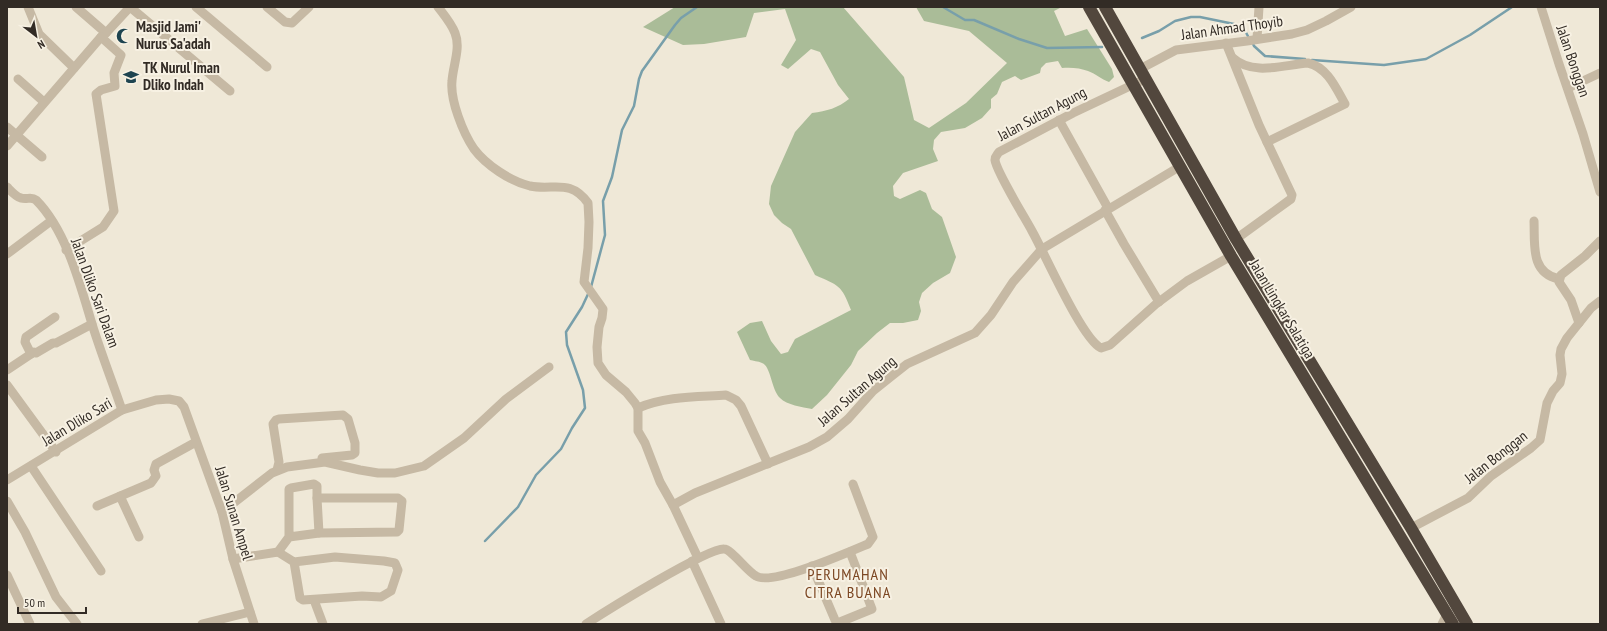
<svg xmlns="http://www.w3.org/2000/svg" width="1607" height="631" viewBox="0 0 1607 631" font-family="'PT Sans Narrow',sans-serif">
<rect width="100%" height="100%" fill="#efe8d7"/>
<path fill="#aabc98" d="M 675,7 L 843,7 L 904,77 L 914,120 L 929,128 L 966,103 L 1007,63 L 969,31 L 924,21 L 916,7 L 1062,7 L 1054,11 L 1065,36 L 1087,29 L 1112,69 L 1114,77 L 1109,82 C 1101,79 1096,74 1088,71 C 1081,68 1070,67 1062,68 L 1058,61 L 1046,63 L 1041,68 L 1040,73 L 1021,80 L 1015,76 L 1002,82 L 997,94 L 991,99 L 991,108 L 982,118 L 965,128 L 941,132 L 934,140 L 933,149 L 938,161 L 903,173 L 893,186 L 894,196 L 900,199 L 920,190 L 926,193 L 932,209 L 942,217 L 956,257 L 950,273 L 933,283 L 922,293 L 919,302 L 921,311 L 918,320 L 903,323 L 890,323 L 877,333 L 858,351 L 851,365 L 827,395 L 812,409 C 802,407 787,405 780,398 C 771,389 771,366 762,363 C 758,361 753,361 750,360 L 737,332 L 750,323 L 762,321 L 771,341 L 781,354 L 788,352 L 795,339 L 851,310 C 841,284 839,286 815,275 L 791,229 L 782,223 L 774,215 L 769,204 L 771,186 L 795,132 L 812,113 C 827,111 838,108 849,99 L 838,85 L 820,52 L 811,49 L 788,69 L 781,65 L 796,40 L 785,9 L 754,13 L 746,37 L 704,44 L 683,45 L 643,27 Z"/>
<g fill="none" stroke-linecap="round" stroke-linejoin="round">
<g stroke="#789faa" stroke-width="2.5">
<path d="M 943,7 L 965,20 L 974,20 L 1019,39 L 1047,48 L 1102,47"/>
<path d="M 1142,38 L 1159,31 L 1175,21 L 1191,17 L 1200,17 L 1234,24 L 1244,29 L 1249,38"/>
<path d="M 1252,42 L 1254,46 L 1265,56 L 1305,59"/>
<path d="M 1312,60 L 1384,65 L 1426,59 L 1470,35 L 1512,7"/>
<path d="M 591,287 L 605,235 L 603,201 L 612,177 L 622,130 L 634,106 L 639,79 L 642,71 L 675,25 L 681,18 L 697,7"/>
<path d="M 485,541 L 518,507 L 536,475 L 561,449 L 572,428 L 585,408 L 583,390 L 567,345 L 566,332 L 582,307 L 589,292"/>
</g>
<g stroke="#c6b9a4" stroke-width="9">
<path d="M 28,7 L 39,34 L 74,68"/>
<path d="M 76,7 L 106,33"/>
<path d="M 130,7 L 230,91"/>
<path d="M 196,7 L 267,67"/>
<path d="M 267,7 L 285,22 L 292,23 L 309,7"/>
<path d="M 438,7 C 444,15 451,23 455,33 C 461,48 453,65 452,81 C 450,100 463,133 474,149 C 486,165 510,181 530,186 C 553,191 570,178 588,203 L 589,222 L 588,248 L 584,282 L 603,309 L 602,318 L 599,327 L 597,347 L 598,363 L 606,375 L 626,392 L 635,403 L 638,408 L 638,431 L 645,443 L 660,482 L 673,505"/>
<path d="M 1541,7 L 1559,64 L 1583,134 L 1600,192"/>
<path d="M 1257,39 L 1259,7"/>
<path d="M 1226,43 L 1259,125 L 1292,195 L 1291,199 L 1236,239"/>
<path d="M 1233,58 C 1253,76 1283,65 1308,63 C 1327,67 1336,88 1345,104 L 1267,142"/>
<path d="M 1140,69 L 1176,50 L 1247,41 L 1292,34 L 1307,30 L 1326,21 L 1351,7"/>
<path d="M 18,79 L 44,102"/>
<path d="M 1145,79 L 1073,113 L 999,152 C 997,155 995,156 995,160 C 996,171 1025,218 1032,231 C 1045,254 1082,339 1101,348 L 1110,345 L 1156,304 L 1187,281 L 1231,256"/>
<path d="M 1568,88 L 1600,73"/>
<path d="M 1059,120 L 1108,208"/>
<path d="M 7,127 L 42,157"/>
<path d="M 7,146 L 101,37 L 106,33 L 130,7"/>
<path d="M 7,187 C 11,191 16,197 21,198 C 27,200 31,196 36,200 C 66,230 80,284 92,324 C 101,353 112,381 122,410"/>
<path d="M 1105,210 L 1124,244 L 1159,302"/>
<path d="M 1534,221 C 1535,244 1530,273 1559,279"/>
<path d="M 66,250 L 103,227 L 114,211 L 96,94 L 101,90 L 115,86 L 114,73 L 121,55 L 101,37"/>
<path d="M 7,254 L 51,221"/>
<path d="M 1579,323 L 1591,308 L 1600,301"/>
<path d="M 31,354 L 25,342 L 26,337 L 55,317"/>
<path d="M 7,370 L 34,352 L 36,353 L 53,343 L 56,343 L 92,324"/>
<path d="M 7,385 L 56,452"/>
<path d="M 638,408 C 666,396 697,397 726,395 L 736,400 L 741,406 L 768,464"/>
<path d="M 31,466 L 101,571"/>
<path d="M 277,470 L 279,462 L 273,424 L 276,420 L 279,419 L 343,415 L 348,419 L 355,443 L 355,453 L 352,455 L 322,458"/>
<path d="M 7,480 L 122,410 L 156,400 L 169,399 L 179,401 L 184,407 L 222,512 L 233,559 L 254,624"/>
<path d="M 120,496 L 139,537"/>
<path d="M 317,498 L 319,533"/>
<path d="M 7,501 L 25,532 L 56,597 L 77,624"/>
<path d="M 97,506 L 151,483 L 156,476 L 154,470 L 156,464 L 196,442"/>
<path d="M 222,512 L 272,473 L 287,467 L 325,462 L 360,470 L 378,473 L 395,473 L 424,466 L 464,438 L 506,399 L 549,367"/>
<path d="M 1411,528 L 1468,498 L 1491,476 L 1531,448 L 1540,440 L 1547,403 L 1553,391 L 1560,383 L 1562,374 L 1560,355 L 1561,349 L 1567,338 L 1579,323 L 1571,300 L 1559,282 L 1561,275 L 1585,256 L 1600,241"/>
<path d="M 278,552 L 289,537 L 289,489 L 291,488 L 314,484 L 317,486 L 317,498 L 398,498 L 402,501 L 399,530 L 397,532 L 319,533 L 289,537"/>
<path d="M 698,558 L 673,505 L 695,493 L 809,447 L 827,437 L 848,419 L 873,391 L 893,375 L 907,364 L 975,333 L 991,315 L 1013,282 L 1042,249 L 1179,167"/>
<path d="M 233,559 L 278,552 L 294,562 L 335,557 L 384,561 L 395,563 L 398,570 L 391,591 L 381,597 L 362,596 L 303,600 L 300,598 L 294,562"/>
<path d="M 692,561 L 721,624"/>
<path d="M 812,566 L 835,620 L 837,622 L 840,622 L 872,609 L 850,552"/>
<path d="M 7,575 L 30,624"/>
<path d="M 314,600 L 323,624"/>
<path d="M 202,624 L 250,612"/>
<path d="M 586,624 C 606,611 707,548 724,549 C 731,549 747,571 756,576 C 772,586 849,552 868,544 L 873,537 L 853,484"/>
<path d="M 1442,624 L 1447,614"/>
</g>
<g stroke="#52473d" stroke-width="12">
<path d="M 1089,7 L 1231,256 L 1453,624"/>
<path d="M 1105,7 L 1236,239 L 1411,528 L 1467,624"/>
</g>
</g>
<defs>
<symbol id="mosque-bare" viewBox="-9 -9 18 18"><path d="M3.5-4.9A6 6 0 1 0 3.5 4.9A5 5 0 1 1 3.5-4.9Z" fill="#1e4450" stroke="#f7f1e3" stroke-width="2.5" paint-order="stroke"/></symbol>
<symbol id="school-bare" viewBox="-9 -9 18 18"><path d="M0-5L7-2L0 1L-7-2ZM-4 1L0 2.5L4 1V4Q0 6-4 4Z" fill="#1e4450" stroke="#f7f1e3" stroke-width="2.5" paint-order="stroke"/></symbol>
</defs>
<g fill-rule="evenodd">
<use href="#mosque-bare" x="113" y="25" width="22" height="22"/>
<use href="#school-bare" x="120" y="66" width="22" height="22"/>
</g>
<g text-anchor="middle" stroke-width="4" stroke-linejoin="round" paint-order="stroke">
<g font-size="15" font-weight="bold" fill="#322b25" stroke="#f7f1e3" text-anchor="start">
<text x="136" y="32">Masjid Jami'<tspan x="136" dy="17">Nurus Sa'adah</tspan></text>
<text x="143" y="73">TK Nurul Iman<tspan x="143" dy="17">Dliko Indah</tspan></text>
</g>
<g font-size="15" fill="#322b25" stroke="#f7f1e3">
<text transform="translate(1232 28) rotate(-8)" y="5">Jalan Ahmad Thoyib</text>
<text transform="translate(1573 61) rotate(71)" y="5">Jalan Bonggan</text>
<text transform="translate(1042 114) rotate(-28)" y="5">Jalan Sultan Agung</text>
<text transform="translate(95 293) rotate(70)" y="5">Jalan Dliko Sari Dalam</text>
<text transform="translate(1282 309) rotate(59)" y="5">Jalan Lingkar Salatiga</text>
<text transform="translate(857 391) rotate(-41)" y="5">Jalan Sultan Agung</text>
<text transform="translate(77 422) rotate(-31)" y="5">Jalan Dliko Sari</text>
<text transform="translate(1496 457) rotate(-38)" y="5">Jalan Bonggan</text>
<text transform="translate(234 513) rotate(73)" y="5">Jalan Sunan Ampel</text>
</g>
<g font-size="16" letter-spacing="1" fill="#7c4723" stroke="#f7f1e3">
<text x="848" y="580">PERUMAHAN<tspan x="848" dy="18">CITRA BUANA</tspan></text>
</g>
</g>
<rect width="1607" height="631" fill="none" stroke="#322b25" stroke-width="16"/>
<g transform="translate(36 36) rotate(149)" stroke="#f7f1e3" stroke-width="3" paint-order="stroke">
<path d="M0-3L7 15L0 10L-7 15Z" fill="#322b25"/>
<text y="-6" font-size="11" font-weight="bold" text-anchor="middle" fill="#322b25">N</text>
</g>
<path d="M18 607v6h68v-6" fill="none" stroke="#322b25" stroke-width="2"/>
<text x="24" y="607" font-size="12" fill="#322b25" stroke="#f7f1e3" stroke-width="3" paint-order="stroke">50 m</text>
</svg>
